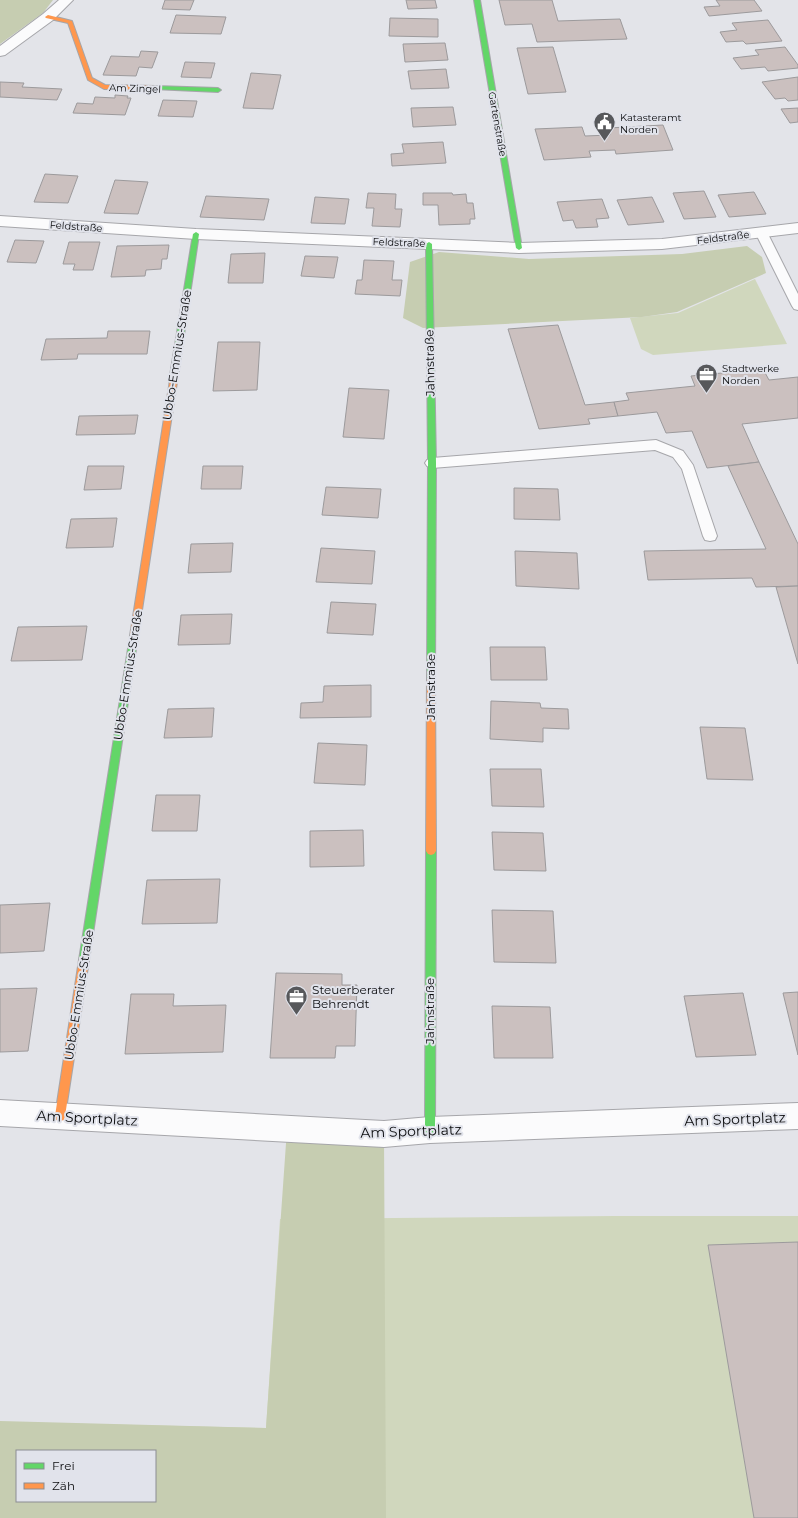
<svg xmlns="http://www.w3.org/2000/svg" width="798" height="1518" viewBox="0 0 798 1518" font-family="Montserrat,sans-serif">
<rect width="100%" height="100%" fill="#e3e4e9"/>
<g fill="#d0d7bd" fill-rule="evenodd">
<path d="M 755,279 L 787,344 L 653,355 L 641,349 L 630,318 L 678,313 Z"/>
<path d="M 614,1216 L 798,1216 L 798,1518 L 0,1518 L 0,1422 L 266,1428 L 280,1219 ZM 17,1451 L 155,1451 L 155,1501 L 17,1501 Z"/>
</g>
<g fill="#c6cdb1" fill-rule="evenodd">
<path d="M 0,0 L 53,0 L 43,13 L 0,44 Z"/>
<path d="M 747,246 L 762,257 L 766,273 L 677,312 L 642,317 L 423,328 L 403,318 L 410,262 L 439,252 L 529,259 L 682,254 Z"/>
<path d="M 287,1129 L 384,1134 L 386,1518 L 0,1518 L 0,1421 L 266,1428 ZM 17,1451 L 155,1451 L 155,1501 L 17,1501 Z"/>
</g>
<g fill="#cbc0bf" stroke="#9c9a9c">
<path d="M 165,0 L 194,0 L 190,10 L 162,9 Z"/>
<path d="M 406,0 L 435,0 L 437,8 L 408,9 Z"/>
<path d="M 499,0 L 552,0 L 558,21 L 620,19 L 627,39 L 537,42 L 532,24 L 505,25 Z"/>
<path d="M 716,0 L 754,0 L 762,11 L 709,16 L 704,7 L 720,6 Z"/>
<path d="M 176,15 L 226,17 L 221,34 L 170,33 Z"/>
<path d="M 390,18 L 438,19 L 438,37 L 389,36 Z"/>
<path d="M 768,20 L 782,41 L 746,44 L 743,41 L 726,42 L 720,32 L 737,30 L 732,23 Z"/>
<path d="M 445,43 L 448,60 L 405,62 L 403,44 Z"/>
<path d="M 553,47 L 566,92 L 528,94 L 517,48 Z"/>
<path d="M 785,47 L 798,65 L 798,68 L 768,71 L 765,67 L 741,69 L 733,58 L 759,55 L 755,50 Z"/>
<path d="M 141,51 L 158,52 L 152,68 L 139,67 L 136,76 L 103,75 L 111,56 L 139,57 Z"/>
<path d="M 185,62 L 215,63 L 211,78 L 181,77 Z"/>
<path d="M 446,69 L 449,88 L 411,89 L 408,71 Z"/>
<path d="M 251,73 L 281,75 L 273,109 L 243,108 Z"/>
<path d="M 798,77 L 798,100 L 788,101 L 785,98 L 775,99 L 762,82 Z"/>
<path d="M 0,82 L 24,83 L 22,87 L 62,89 L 57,100 L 0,97 Z"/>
<path d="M 115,95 L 128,96 L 127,98 L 131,98 L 125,115 L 73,113 L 77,103 L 93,104 L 95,97 L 115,98 Z"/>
<path d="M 163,100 L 197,101 L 193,117 L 158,116 Z"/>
<path d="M 453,107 L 456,125 L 413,127 L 411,108 Z"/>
<path d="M 798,108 L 798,122 L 790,123 L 781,109 Z"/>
<path d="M 663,125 L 673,150 L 616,154 L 615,150 L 589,151 L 591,157 L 544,160 L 535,129 L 582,127 L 585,136 L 610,135 L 608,128 Z"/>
<path d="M 443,142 L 446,163 L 392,166 L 391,154 L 404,153 L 402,144 Z"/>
<path d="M 45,174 L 78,176 L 68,203 L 34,202 Z"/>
<path d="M 115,180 L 148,182 L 138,214 L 104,213 Z"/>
<path d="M 704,191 L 716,217 L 684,219 L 673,193 Z"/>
<path d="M 754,192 L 766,214 L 729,217 L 718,195 Z"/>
<path d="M 368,193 L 396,194 L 395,209 L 402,209 L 400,227 L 372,226 L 374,208 L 366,208 Z"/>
<path d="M 423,193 L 452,193 L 453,195 L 466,194 L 467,203 L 473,203 L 475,219 L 470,219 L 470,224 L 439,225 L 438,205 L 423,205 Z"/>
<path d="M 206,196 L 269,199 L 264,220 L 200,217 Z"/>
<path d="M 315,197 L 349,199 L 345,224 L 311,223 Z"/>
<path d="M 652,197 L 664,222 L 628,225 L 617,200 Z"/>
<path d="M 602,199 L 609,218 L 596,219 L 598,227 L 576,228 L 573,220 L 563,221 L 557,202 Z"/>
<path d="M 15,240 L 44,241 L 36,263 L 7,262 Z"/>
<path d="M 69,242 L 100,242 L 93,270 L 73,270 L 75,264 L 63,264 Z"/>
<path d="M 169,245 L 167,259 L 162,259 L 161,269 L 146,270 L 145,276 L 111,277 L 117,246 Z"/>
<path d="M 265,253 L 263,283 L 228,283 L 231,254 Z"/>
<path d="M 305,256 L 338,257 L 334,278 L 301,276 Z"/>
<path d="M 364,260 L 394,261 L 392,280 L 402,280 L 400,296 L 355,294 L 357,280 L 362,280 Z"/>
<path d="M 558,325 L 585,405 L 614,402 L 618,416 L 588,419 L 590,424 L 539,429 L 508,329 Z"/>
<path d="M 108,331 L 150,331 L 147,354 L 78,354 L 77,359 L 41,360 L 46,339 L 107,338 Z"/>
<path d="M 218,342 L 260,342 L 257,390 L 213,391 Z"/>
<path d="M 763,369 L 769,380 L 798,377 L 798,418 L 742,424 L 759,462 L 707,468 L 692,431 L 666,433 L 657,412 L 618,416 L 614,402 L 629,400 L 626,393 L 695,386 L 691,376 Z"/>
<path d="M 349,388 L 389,390 L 384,439 L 343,437 Z"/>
<path d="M 138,415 L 135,434 L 76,435 L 79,416 Z"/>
<path d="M 759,462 L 798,544 L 798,586 L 756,587 L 752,578 L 648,580 L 644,551 L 766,549 L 728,466 Z"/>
<path d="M 88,466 L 124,466 L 121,489 L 84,490 Z"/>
<path d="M 203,466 L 243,466 L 241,489 L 201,489 Z"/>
<path d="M 326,487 L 381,489 L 378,518 L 322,515 Z"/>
<path d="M 514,488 L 558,489 L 560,520 L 514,519 Z"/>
<path d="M 117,518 L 113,547 L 66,548 L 71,519 Z"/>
<path d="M 233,543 L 231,572 L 188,573 L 191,544 Z"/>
<path d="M 321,548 L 375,551 L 372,584 L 316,582 Z"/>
<path d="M 515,551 L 577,553 L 579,589 L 516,586 Z"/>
<path d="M 798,586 L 798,664 L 776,587 Z"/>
<path d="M 331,602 L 376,604 L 373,635 L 327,633 Z"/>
<path d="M 232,614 L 230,644 L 178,645 L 181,615 Z"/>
<path d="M 87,626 L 82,660 L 11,661 L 18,627 Z"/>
<path d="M 490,647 L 545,647 L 547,680 L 491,680 Z"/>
<path d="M 371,685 L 371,717 L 300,718 L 301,703 L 323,702 L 324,686 Z"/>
<path d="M 491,701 L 540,703 L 541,708 L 568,709 L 569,729 L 543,728 L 543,742 L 490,739 Z"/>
<path d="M 214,708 L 212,737 L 164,738 L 168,709 Z"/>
<path d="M 700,727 L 745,728 L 753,780 L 707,779 Z"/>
<path d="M 318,743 L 367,745 L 365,785 L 314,783 Z"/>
<path d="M 490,769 L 541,769 L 544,807 L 492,806 Z"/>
<path d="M 156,795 L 200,795 L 197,831 L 152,831 Z"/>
<path d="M 363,830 L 364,866 L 310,867 L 310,831 Z"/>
<path d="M 492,832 L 543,833 L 546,871 L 494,870 Z"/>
<path d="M 220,879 L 217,923 L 142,924 L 147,880 Z"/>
<path d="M 50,903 L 44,951 L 0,953 L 0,905 Z"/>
<path d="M 492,910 L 553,911 L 556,963 L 494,962 Z"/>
<path d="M 276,973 L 342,974 L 342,985 L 357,985 L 355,1046 L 336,1046 L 335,1058 L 270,1058 Z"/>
<path d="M 37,988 L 28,1051 L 0,1052 L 0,989 Z"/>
<path d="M 798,992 L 798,1055 L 783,993 Z"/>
<path d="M 743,993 L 756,1055 L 696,1057 L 684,996 Z"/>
<path d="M 131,994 L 174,994 L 173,1006 L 226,1005 L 223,1052 L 125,1054 Z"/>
<path d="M 492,1006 L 550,1007 L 553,1058 L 494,1058 Z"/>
<path d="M 798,1242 L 798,1518 L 754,1518 L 708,1245 Z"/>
</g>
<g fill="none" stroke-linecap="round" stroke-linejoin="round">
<defs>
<g id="lane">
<path d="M 761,229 L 765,230 L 767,232 L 798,294 L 798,310 L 794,309 L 792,306 L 755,232 L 757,230 Z"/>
<path d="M 656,440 L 683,451 L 693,465 L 717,536 L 715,540 L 710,541 L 705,540 L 703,536 L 682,469 L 673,457 L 655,450 L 432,468 L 427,466 L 425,463 L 427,460 L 432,458 Z"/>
</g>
<g id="street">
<path d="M 59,0 L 73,0 L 53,20 L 5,55 L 0,56 L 0,46 L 43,14 Z"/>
<path d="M 0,216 L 196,229 L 519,243 L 662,239 L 798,223 L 798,233 L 662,249 L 519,253 L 196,239 L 0,226 Z"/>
<path d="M 0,1100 L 384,1121 L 430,1117 L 798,1103 L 798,1129 L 430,1143 L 384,1147 L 0,1126 Z"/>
</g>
<g id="fast">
<path d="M 474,0 L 480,0 L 522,248 L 519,250 L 516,248 Z"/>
<path d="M 155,86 L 218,88 L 221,90 L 218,92 L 153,89 L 152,88 Z"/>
<path d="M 196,232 L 199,234 L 177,382 L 173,384 L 169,382 L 193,234 Z"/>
<path d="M 429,242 L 432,244 L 436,463 L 435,679 L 431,682 L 427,679 L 428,463 L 426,244 Z"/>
<path d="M 134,633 L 138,636 L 89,960 L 88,963 L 84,965 L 80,963 L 79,960 L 130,636 Z"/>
<path d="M 431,847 L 434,848 L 436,851 L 435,1130 L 434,1134 L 430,1135 L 426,1134 L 425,1130 L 426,851 L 428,848 Z"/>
</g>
<g id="slow">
<path d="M 48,15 L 72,21 L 92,78 L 105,85 L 155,86 L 158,88 L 155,90 L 104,89 L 88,80 L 68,23 L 46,18 L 45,17 Z"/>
<path d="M 170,380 L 176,380 L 177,382 L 138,636 L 134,639 L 130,636 Z"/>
<path d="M 431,676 L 435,679 L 436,851 L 434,854 L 431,855 L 428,854 L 426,851 L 427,679 Z"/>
<path d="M 84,955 L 88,957 L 89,960 L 65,1116 L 64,1120 L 60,1121 L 56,1120 L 55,1116 L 79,960 L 80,957 Z"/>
</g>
</defs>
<use href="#lane" stroke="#a6a6aa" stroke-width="2"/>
<use href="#street" stroke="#a6a6aa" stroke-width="2"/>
<use href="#fast" stroke="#a6a6aa" stroke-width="2"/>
<use href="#slow" stroke="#a6a6aa" stroke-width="2"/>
<use href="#lane" fill="#fbfbfc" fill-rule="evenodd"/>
<use href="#street" fill="#fbfbfc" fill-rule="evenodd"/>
<use href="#fast" fill="#63d668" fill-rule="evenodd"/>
<use href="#slow" fill="#ff974d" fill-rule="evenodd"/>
</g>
<defs>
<symbol id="civic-pin" viewBox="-11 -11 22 30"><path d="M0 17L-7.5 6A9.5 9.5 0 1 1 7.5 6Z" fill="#57585b" stroke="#e1e3eb"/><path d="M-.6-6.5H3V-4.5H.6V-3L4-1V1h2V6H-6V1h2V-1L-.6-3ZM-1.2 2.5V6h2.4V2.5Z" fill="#fff"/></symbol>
<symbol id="office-pin" viewBox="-11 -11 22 30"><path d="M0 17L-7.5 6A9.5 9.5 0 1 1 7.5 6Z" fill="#57585b" stroke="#e1e3eb"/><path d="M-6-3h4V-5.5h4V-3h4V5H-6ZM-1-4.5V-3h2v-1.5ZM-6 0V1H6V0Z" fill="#fff"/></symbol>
</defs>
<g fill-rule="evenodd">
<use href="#civic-pin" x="592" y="110" width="25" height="34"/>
<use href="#office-pin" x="694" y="362" width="25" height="34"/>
<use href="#office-pin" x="284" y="984" width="25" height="34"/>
</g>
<g text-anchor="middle" stroke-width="4" stroke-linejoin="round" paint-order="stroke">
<g font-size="10" fill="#0b0c0e" stroke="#e1e3eb">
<text transform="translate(135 88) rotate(2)" y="4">Am Zingel</text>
<text transform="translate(498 124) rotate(80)" y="4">Gartenstraße</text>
<text transform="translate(76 226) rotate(4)" y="4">Feldstraße</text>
<text transform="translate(723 237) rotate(-7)" y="4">Feldstraße</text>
<text transform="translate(399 242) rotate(2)" y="4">Feldstraße</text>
</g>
<g font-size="10" fill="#0b0c0e" stroke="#e1e3eb" text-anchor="start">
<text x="620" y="121">Katasteramt<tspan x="620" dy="12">Norden</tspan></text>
<text x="722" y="372">Stadtwerke<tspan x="722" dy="12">Norden</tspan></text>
</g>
<g font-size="12" fill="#0b0c0e" stroke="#e1e3eb">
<text transform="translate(177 355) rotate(-81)" y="4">Ubbo-Emmius-Straße</text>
<text transform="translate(430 363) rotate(-91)" y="4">Jahnstraße</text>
<text transform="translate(128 675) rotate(-81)" y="4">Ubbo-Emmius-Straße</text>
<text transform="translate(431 687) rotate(-90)" y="4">Jahnstraße</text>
<text transform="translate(79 995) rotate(-81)" y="4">Ubbo-Emmius-Straße</text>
<text transform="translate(430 1011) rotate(-90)" y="4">Jahnstraße</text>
</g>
<g font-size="12" fill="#0b0c0e" stroke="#e1e3eb" text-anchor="start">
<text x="312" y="994">Steuerberater<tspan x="312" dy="14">Behrendt</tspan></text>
</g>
<g font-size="14" fill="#0b0c0e" stroke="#e1e3eb">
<text transform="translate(87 1118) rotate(3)" y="5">Am Sportplatz</text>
<text transform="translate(735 1119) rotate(-2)" y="5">Am Sportplatz</text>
<text transform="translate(411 1131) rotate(-2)" y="5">Am Sportplatz</text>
</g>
</g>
<rect x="16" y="1450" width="140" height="52" fill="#e1e3eb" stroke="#8b8d93"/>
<rect x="24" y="1463" width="20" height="6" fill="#63d668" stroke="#8b8d93"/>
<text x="52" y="1470" font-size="12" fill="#0b0c0e">Frei</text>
<rect x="24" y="1483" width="20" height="6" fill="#ff974d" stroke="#8b8d93"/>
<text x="52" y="1490" font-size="12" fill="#0b0c0e">Zäh</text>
</svg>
